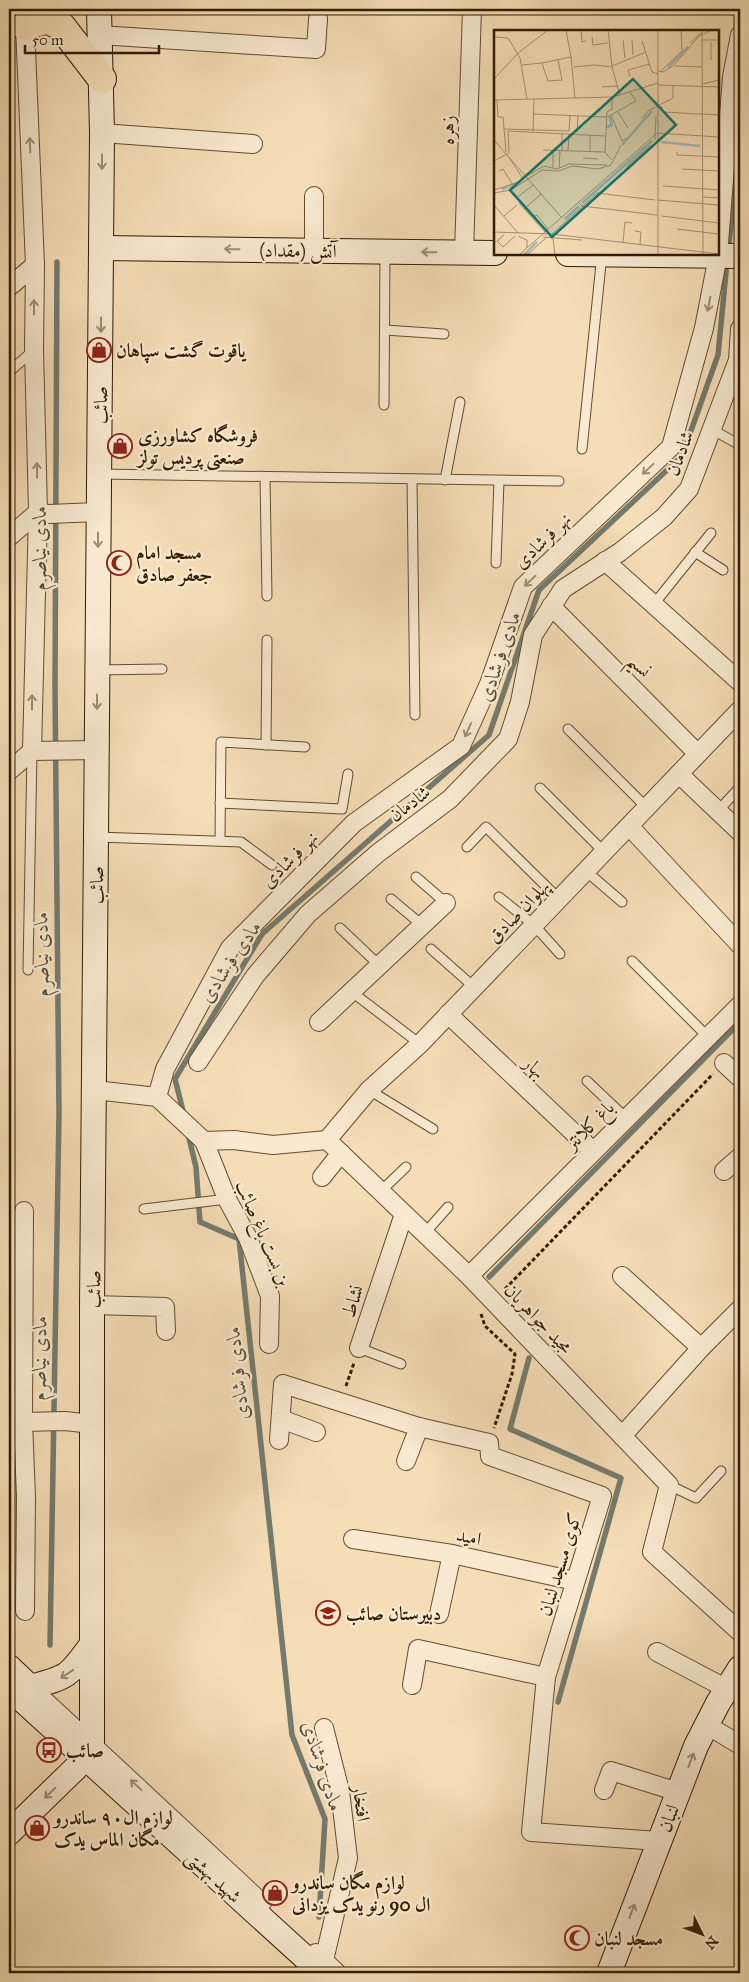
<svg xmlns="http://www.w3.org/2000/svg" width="749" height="1982" viewBox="0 0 749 1982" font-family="'IM FELL Great Primer',Amiri,serif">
<rect width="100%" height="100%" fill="#f5ddb7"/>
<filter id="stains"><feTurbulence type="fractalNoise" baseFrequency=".004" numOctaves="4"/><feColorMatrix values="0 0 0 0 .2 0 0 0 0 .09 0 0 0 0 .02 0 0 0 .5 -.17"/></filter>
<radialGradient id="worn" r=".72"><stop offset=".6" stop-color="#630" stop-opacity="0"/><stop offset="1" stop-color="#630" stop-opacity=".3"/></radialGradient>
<path fill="#bcc18e" stroke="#766f47" d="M 12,981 L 10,1199 L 9,984 Z"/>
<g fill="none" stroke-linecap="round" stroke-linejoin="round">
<g stroke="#747b6e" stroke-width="5.5">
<path d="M 728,250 L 740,150"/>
<path d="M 184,1115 L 175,1079 L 262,934 L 489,735 L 539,590 L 682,456 L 718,355 L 727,262"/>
<path d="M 188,1134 L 196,1167 L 200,1222 L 239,1239 L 292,1735 L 325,1819 L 319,1917"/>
<path d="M 489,1277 L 740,1022"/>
<path d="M 529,1358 L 510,1429 L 621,1478 L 558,1702"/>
<path d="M 50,1645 L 59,1114 L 55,685 L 57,262"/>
</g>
<defs>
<g id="service">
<path d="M 385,330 L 444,334"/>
<path d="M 9,372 L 34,350"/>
<path d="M 384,405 L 385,252"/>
<path d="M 711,429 L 740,445"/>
<path d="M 582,449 L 602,254"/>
<path d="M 100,474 L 559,481"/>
<path d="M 265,477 L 267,596"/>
<path d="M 412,479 L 415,715"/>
<path d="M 445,480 L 460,402"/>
<path d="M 695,552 L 723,570"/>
<path d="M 496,563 L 499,481"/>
<path d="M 654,604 L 711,533"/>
<path d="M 97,670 L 162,669"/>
<path d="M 568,729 L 647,808"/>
<path d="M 266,745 L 267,640"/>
<path d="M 540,788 L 604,852"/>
<path d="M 220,803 L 342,809 L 348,774"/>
<path d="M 718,811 L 740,787"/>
<path d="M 97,837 L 241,842 L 272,865"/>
<path d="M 220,841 L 221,742 L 305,747"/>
<path d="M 467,847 L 486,827 L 559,899"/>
<path d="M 586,871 L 622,902"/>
<path d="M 416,877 L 446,903"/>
<path d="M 499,897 L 534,925 L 560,954"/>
<path d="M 391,899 L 422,925"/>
<path d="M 340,928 L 380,966"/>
<path d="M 431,949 L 474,987"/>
<path d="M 632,961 L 708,1037"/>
<path d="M 28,970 L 32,751"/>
<path d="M 352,992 L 420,1044"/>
<path d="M 587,1081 L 626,1118"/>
<path d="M 369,1090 L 433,1129"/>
<path d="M 381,1191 L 406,1167"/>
<path d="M 144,1209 L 227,1199"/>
<path d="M 425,1233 L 448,1207"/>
<path d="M 359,1348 L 401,1364"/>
<path d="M 669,1485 L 696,1498 L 721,1471"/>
</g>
<g id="minor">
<path d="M 25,26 L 35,265 L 34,350 L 38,512 L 32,751"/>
<path d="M 99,35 L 316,49 L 318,19"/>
<path d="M 102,133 L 253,144"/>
<path d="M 314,196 L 314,250"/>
<path d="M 464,252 L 472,9"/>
<path d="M 9,287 L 35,265"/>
<path d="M 9,537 L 38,512 L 49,514 L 98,512"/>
<path d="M 605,561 L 740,682"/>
<path d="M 551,606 L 698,754"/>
<path d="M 32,751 L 97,750"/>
<path d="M 9,771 L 32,751"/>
<path d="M 679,774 L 740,832"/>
<path d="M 629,826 L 740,945"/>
<path d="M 448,1014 L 593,1151"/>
<path d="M 319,1022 L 446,903"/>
<path d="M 198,1062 L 255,976 L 308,914 L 378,853 L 450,799 L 508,739 L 520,702 L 533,635 L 563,589 L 620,552 L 664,517 L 689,489 L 738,360 L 740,329"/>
<path d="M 724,1063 L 740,1078"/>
<path d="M 95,1090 L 157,1097"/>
<path d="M 157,1097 L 165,1069 L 230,948 L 354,823 L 461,746 L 489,684 L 523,587 L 671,447 L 704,328 L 718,256 L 732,77 L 740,35"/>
<path d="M 157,1097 L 204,1141 L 227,1199 L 248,1238 L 270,1296 L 269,1344"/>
<path d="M 327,1140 L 369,1090 L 420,1044 L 740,710"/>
<path d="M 204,1141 L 234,1140 L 273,1145 L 327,1140 L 469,1276 L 669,1485 L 652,1552 L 740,1632"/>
<path d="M 724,1171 L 740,1157"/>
<path d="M 322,1177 L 341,1153"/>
<path d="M 24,1211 L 23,1422 L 26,1497 L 25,1611"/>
<path d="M 469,1276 L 740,1005"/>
<path d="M 622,1276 L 701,1348"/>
<path d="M 92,1305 L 165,1307 L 166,1331"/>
<path d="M 359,1348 L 404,1214"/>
<path d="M 281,1419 L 316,1432"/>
<path d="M 23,1422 L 65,1421 L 92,1424"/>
<path d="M 622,1436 L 701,1348 L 740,1309"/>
<path d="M 279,1440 L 283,1384 L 419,1427 L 489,1443 L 490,1456 L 602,1496 L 546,1677 L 531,1832 L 659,1841"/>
<path d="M 406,1461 L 419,1427"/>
<path d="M 353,1539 L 452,1554 L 575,1581"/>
<path d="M 439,1614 L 452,1554"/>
<path d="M 657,1652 L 727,1689"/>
<path d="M 412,1685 L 418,1649 L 546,1677"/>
<path d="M 30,1687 L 262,1903"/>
<path d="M 707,1725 L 740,1745"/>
<path d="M 604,1790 L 611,1771 L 678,1792"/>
<path d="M 316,1953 L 337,1973"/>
<path d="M 322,1969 L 348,1858 L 340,1791 L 324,1728"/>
</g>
<g id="secondary">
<path d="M 101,248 L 495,253"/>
<path d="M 568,254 L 740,256"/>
<path d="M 9,1667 L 30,1687 C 69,1677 69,1676 92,1644"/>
<path d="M 9,1688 L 322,1973"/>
<path d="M 9,1833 L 85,1759 L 92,1745 L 92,1305 L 102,133 L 99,9"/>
<path d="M 609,1973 L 696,1746 L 718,1703 L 740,1668"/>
</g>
<path id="primary" d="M 25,26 L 48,19 L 62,27 L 102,79"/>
</defs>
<use href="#service" stroke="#624d2e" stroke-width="11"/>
<use href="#minor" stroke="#624d2e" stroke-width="20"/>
<use href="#secondary" stroke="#311d00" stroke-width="26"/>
<use href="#primary" stroke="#311d00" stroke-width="30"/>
<g stroke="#311d00" stroke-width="3" stroke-dasharray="4 2.5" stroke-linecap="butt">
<path d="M 505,1289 L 713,1074"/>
<path d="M 481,1314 L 485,1326 L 515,1354 L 512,1374 L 494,1428"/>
<path d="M 346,1386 L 354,1363"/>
</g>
<use href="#service" stroke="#f8e9d0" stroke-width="9"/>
<use href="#minor" stroke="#f8e9d0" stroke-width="18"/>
<use href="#secondary" stroke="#f8e9d0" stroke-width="24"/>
<use href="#primary" stroke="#f5ddb7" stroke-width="28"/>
</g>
<defs><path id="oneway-shaft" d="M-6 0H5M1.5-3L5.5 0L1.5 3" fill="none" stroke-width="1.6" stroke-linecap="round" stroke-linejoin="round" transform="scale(1.25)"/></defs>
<g stroke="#9e8d72">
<use href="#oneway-shaft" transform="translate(30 145) rotate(-92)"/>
<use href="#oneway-shaft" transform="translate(102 162) rotate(90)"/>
<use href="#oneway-shaft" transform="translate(232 249) rotate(-179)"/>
<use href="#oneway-shaft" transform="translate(429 252) rotate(-179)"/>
<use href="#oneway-shaft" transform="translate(709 304) rotate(101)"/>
<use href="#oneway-shaft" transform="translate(34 307) rotate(-90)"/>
<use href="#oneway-shaft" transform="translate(101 325) rotate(90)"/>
<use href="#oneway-shaft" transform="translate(648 469) rotate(137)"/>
<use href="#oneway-shaft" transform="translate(37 470) rotate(-91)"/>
<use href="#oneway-shaft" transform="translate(98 540) rotate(90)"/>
<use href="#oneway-shaft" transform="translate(530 581) rotate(136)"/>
<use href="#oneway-shaft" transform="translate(32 702) rotate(-90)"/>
<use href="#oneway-shaft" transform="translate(97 702) rotate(90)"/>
<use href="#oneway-shaft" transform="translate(468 730) rotate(114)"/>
<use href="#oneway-shaft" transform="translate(67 1674) rotate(146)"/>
<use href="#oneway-shaft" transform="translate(691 1760) rotate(-69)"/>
<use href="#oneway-shaft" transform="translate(136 1785) rotate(-137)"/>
<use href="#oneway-shaft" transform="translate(50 1793) rotate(136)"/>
<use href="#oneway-shaft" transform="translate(632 1911) rotate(-70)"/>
</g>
<defs>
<symbol id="shop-ring" viewBox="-11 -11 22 22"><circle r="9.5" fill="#f8e9d0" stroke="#8f2418" stroke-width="1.5"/><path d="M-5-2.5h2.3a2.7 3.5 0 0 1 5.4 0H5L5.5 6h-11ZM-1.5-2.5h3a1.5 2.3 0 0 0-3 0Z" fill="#8f2418"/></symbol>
<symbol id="mosque-ring" viewBox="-11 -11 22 22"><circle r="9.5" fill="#f8e9d0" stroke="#8f2418" stroke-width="1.5"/><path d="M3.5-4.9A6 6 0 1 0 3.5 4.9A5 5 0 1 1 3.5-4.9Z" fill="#8f2418"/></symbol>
<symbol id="school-ring" viewBox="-11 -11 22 22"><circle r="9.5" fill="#f8e9d0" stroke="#8f2418" stroke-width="1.5"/><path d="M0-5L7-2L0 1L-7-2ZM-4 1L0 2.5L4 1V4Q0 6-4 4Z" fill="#8f2418"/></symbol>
<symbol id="bus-ring" viewBox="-11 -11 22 22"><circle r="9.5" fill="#f8e9d0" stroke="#8f2418" stroke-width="1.5"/><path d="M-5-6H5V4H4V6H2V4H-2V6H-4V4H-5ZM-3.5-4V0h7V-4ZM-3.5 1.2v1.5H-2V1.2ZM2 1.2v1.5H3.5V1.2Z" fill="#8f2418"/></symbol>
</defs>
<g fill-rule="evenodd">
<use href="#shop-ring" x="85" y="336" width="28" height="28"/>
<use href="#shop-ring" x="106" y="432" width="28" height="28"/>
<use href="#mosque-ring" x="105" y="549" width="28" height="28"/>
<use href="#school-ring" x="314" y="1599" width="28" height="28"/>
<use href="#bus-ring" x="35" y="1736" width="28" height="28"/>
<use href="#shop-ring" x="23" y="1814" width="28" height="28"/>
<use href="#shop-ring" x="261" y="1879" width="28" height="28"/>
<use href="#mosque-ring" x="563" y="1924" width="28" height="28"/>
</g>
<g text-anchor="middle" stroke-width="4.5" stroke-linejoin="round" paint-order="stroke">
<g font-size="19" fill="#311d00" stroke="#f8e9d0">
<text transform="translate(447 130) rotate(-88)" y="7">زهره</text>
<text transform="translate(298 250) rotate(1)" y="7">آتش (مقداد)</text>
<text transform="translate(100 405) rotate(-90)" y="7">صائب</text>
<text transform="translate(679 453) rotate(-69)" y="7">شادمان</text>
<text transform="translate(542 540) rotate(-44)" y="7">نهر فرشادی</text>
<text transform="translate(640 665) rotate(45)" y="7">نسیم</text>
<text transform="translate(409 803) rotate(-37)" y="7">شادمان</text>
<text transform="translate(289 859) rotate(-45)" y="7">نهر فرشادی</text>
<text transform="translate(96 885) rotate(-90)" y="7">صائب</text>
<text transform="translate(518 911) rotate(-46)" y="7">پهلوان صادق</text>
<text transform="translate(535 1067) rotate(43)" y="7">بهار</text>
<text transform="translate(589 1125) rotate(-45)" y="7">باغ کلانتر</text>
<text transform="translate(264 1233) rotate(67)" y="7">بن بست باغ صائب</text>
<text transform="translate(93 1289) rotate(-89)" y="7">صائب</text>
<text transform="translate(352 1301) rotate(-71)" y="7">نشاط</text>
<text transform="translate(539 1318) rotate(46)" y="7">مجید جواهریان</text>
<text transform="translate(469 1536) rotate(12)" y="7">امید</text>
<text transform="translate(559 1564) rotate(-73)" y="7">کوی مسجد لنبان</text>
<text transform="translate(362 1803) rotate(82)" y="7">افتخار</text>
<text transform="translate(668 1818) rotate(-69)" y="7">لنبان</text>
<text transform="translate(214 1876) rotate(42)" y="7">شهید بهشتی</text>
</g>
<g font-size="19" font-weight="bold" fill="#311d00" stroke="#f8e9d0" text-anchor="start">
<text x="116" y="357">یاقوت گشت سپاهان</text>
<text x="138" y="442">فروشگاه کشاورزی<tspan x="138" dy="22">صنعتی پردیس تولز</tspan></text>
<text x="136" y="559">مسجد امام<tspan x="136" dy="22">جعفر صادق</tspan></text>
<text x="346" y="1620">دبیرستان صائب</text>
<text x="66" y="1757">صائب</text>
<text x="54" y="1824">لوازم ال۹۰ ساندرو<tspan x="54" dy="22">مگان الماس یدک</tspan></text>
<text x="292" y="1889">لوازم مگان ساندرو<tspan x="292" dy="22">ال 90 رنو یدک یزدانی</tspan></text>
<text x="594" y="1945">مسجد لنبان</text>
</g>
<g font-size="20" font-style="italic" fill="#524c37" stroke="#f8e9d0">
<text transform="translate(39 548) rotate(-90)" y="7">مادی نیاصرم</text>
<text transform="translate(499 656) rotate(-71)" y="7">مادی فرشادی</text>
<text transform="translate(41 954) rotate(-91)" y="7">مادی نیاصرم</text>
<text transform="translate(230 961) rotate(-56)" y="7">مادی فرشادی</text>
<text transform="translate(39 1358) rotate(-89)" y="7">مادی نیاصرم</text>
<text transform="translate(237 1373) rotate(-96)" y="7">مادی فرشادی</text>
<text transform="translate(323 1766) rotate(72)" y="7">مادی فرشادی</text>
</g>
</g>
<g transform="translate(494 30)">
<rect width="225" height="225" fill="#f5ddb7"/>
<path fill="none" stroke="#a0bab8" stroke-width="2.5" d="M 174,37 L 194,17M 113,97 L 118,95 L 115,85M 167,112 L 206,116M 128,115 L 158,81M 8,159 L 23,154M 88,173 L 158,111M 71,189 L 85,176M 30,225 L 43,212"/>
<path fill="none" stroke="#a7906e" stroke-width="1" d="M 72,0 L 77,27M 87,0 L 88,12 L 92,11M 114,0 L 118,37 L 126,65M 164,0 L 164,225M 187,0 L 188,21M 208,0 L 209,224M 0,7 L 14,8 L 26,28 L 33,69M 98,7 L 99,15 L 114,13M 129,10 L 131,28M 138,10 L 139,25M 208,10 L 225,10M 148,11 L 158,42 L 164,44M 196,13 L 208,2M 77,27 L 81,68M 64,30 L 68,50 L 54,51 L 48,33 L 77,27M 217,30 L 217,12M 28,35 L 48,33M 118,36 L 152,22M 181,36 L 208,37M 80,37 L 101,35 L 118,37M 164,41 L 169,42 L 179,36 L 205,6 L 218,0M 167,41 L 188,21M 136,46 L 134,40 L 156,34M 0,49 L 23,24 L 54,0M 208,54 L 225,50M 164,55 L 225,57M 108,57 L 124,56M 0,70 L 119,67 L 164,53M 3,70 L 4,87 L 9,87 L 12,122M 167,76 L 169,82 L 225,85M 124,82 L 134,98M 40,84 L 112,87M 148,89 L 154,81 L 179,68 L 179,56M 10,99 L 75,101 L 76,86M 39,101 L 40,69M 83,102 L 84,86M 163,103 L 225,107M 132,108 L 128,111 L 117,85 L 142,71 L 136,62M 0,110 L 67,187M 161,110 L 162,86M 49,120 L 111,122M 59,121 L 59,138M 68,121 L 68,104M 74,121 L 75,104M 96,122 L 96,105M 183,122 L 183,125 L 225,127M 89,128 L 104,129M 16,129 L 29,149M 118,130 L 111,122 L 113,82 L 118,79 L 118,67M 0,131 L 15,123 L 14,101 L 111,106M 117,135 L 127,115M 132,137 L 157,115M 65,138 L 66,121M 188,139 L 224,141M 5,141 L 9,139 L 19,155M 31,147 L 50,136 L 63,139 L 75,134 L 113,135M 169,156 L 225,160M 0,160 L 24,152M 0,163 L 17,160 L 48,140 L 65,141 L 78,136 L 104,139 L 117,135M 103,163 L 161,170M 25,166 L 39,155M 209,167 L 225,168M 163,170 L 225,175M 84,172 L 88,176 L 163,185M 25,173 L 51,202M 0,175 L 24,203M 30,179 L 47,164M 10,186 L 23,175M 41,186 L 43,185 L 54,199M 168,186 L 225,193M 183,199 L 225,204M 141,201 L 147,202 L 146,214M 0,202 L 58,204 L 225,224M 58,204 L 103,163M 10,205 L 3,211 L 9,217 L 21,206M 24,206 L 33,210 L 33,218M 49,207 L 88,210M 59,208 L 61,225M 129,212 L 131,192 L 138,193M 25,225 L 163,103M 33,225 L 53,207"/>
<path fill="#0f766e" fill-opacity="0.15" stroke="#0f766e" stroke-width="2.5" d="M 139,49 L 182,95 L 58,207 L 16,160 Z"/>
<rect width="225" height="225" fill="none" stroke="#311d00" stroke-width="2.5"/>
</g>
<rect width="749" height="1982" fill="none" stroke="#f5ddb7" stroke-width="30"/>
<rect x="10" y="10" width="729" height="1962" fill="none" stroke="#311d00" stroke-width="2.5"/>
<rect x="15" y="15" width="719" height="1952" fill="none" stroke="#311d00"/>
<g transform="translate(702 1934) rotate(132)" stroke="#f8e9d0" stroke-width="4" paint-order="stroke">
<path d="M0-4L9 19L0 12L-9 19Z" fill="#311d00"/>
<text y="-8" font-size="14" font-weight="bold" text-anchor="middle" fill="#311d00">N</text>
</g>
<path d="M25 45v8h134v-8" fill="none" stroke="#311d00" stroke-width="2.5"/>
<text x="32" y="45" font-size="15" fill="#311d00" stroke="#f8e9d0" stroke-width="4" paint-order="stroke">50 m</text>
<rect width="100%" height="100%" filter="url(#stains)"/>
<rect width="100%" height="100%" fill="url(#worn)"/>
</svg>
